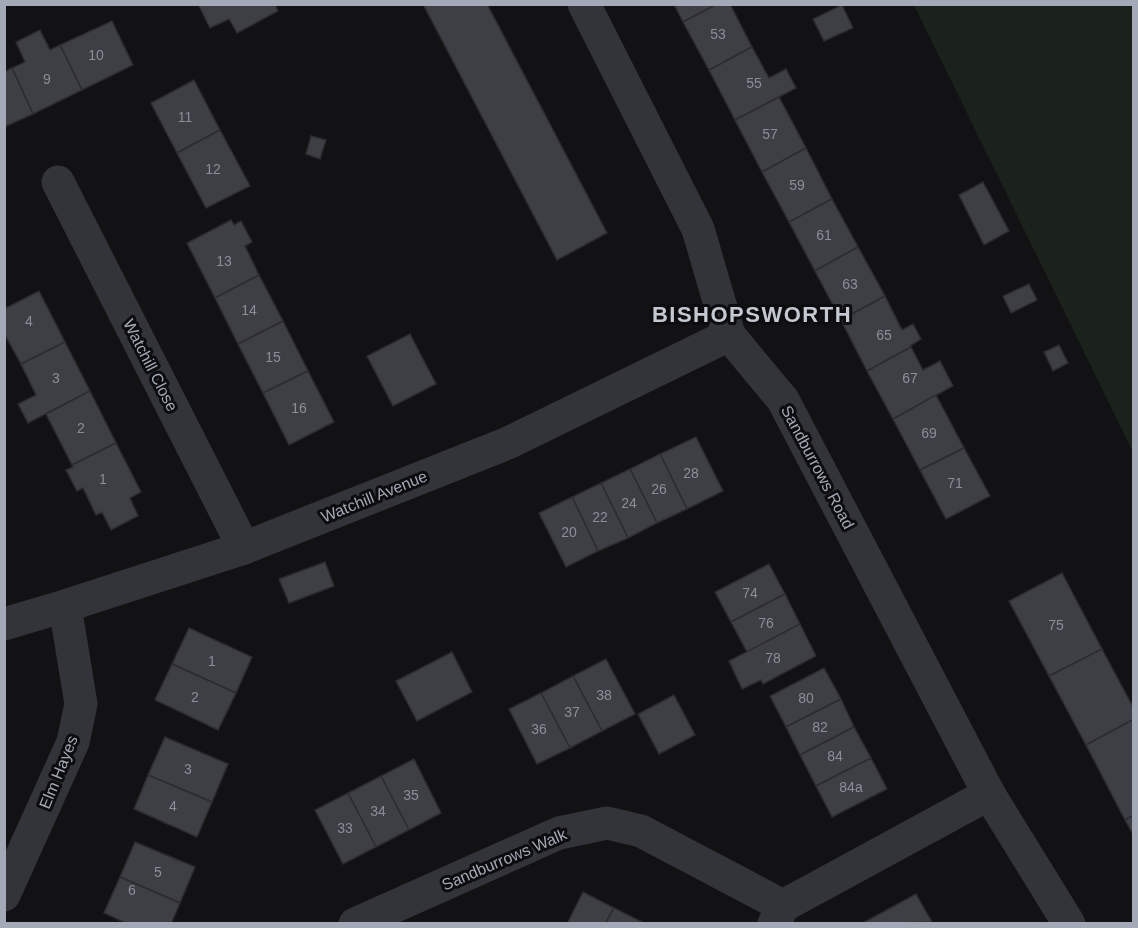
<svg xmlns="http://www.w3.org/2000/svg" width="1138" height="928" viewBox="0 0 1138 928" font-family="Helvetica,sans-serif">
<rect width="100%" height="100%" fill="#121214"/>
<path fill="#1a221b" d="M 914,5 L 1133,5 L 1133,452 Z"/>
<g fill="#3e3f44" stroke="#2c2c30" stroke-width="1.5">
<path d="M 198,4 L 275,4 L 278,11 L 237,33 L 229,19 L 210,28 Z"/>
<path d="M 423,4 L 487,4 L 607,233 L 557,260 Z"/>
<path d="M 674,4 L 717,4 L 683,22 Z"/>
<path d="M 717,4 L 730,4 L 752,47 L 709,70 L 683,22 Z"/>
<path d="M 842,5 L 853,28 L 824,41 L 813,19 Z"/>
<path d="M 112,21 L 133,65 L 82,90 L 60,45 Z"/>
<path d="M 40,30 L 50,50 L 60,45 L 82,90 L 33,114 L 12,68 L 25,62 L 16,42 Z"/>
<path d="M 752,47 L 769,78 L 786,69 L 796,88 L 735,120 L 709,70 Z"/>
<path d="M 12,68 L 33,114 L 4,127 L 4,72 Z"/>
<path d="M 194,80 L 220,130 L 177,153 L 151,103 Z"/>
<path d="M 779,97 L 806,148 L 762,172 L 735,120 Z"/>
<path d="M 220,130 L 250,186 L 206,208 L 177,153 Z"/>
<path d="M 311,136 L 326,140 L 320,159 L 306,154 Z"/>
<path d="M 806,148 L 832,199 L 789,222 L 762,172 Z"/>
<path d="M 983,182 L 1009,231 L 984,245 L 959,195 Z"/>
<path d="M 832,199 L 858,247 L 815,271 L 789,222 Z"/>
<path d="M 231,220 L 234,225 L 241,221 L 252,242 L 245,246 L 259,275 L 215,298 L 187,243 Z"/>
<path d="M 858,247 L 885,296 L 841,320 L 815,271 Z"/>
<path d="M 259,275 L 283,321 L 238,344 L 215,298 Z"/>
<path d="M 1029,284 L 1037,300 L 1011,313 L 1003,296 Z"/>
<path d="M 39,291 L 65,342 L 21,364 L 4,333 L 4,309 Z"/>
<path d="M 885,296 L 902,330 L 913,324 L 921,339 L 910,346 L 911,347 L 867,371 L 841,320 Z"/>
<path d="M 283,321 L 308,371 L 263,393 L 238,344 Z"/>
<path d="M 410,334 L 436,384 L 393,406 L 367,356 Z"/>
<path d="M 65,342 L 90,391 L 28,423 L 18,404 L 36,395 L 21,364 Z"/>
<path d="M 1059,345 L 1068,363 L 1053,371 L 1044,352 Z"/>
<path d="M 911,347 L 923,370 L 940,361 L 953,386 L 893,419 L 867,371 Z"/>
<path d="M 308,371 L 334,422 L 289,445 L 263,393 Z"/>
<path d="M 90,391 L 116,443 L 72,465 L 46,414 Z"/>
<path d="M 936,395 L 964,448 L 920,470 L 893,419 Z"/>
<path d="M 696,437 L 723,491 L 687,509 L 660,454 Z"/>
<path d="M 116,443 L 141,492 L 130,498 L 138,516 L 111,530 L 102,512 L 96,515 L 83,488 L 77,491 L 66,470 L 73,467 L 72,465 Z"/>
<path d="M 964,448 L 990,496 L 946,519 L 920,470 Z"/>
<path d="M 660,454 L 687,509 L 657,523 L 630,469 Z"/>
<path d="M 630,469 L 657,523 L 628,538 L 601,483 Z"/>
<path d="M 601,483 L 628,538 L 598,551 L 572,497 Z"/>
<path d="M 572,497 L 598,551 L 566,567 L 539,513 Z"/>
<path d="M 325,562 L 334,586 L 289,603 L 279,579 Z"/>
<path d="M 769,564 L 785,594 L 731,622 L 715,592 Z"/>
<path d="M 1062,573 L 1102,649 L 1049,676 L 1009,601 Z"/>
<path d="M 785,594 L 800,624 L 747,652 L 731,622 Z"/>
<path d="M 800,624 L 816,656 L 763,684 L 761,680 L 742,689 L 729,661 Z"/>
<path d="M 189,628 L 252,657 L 236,693 L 172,664 Z"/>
<path d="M 1102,649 L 1134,709 L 1134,719 L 1086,745 L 1049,676 Z"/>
<path d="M 452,652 L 472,692 L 417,721 L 396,681 Z"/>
<path d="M 606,659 L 635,714 L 602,731 L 573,676 Z"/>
<path d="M 172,664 L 236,693 L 218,730 L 155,700 Z"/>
<path d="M 824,668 L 841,699 L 786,727 L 770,696 Z"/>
<path d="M 573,676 L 602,731 L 570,748 L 541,693 Z"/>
<path d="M 541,693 L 570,748 L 537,764 L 509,709 Z"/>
<path d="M 674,695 L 695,735 L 659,754 L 638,714 Z"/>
<path d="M 841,699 L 854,727 L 800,755 L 786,727 Z"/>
<path d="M 1134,719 L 1134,815 L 1125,820 L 1086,745 Z"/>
<path d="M 854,727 L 871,758 L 816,786 L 800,755 Z"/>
<path d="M 165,737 L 228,764 L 212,802 L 148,775 Z"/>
<path d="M 871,758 L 887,789 L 832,817 L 816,786 Z"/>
<path d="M 414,759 L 441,813 L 409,830 L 381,776 Z"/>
<path d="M 148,775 L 212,802 L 197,837 L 134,809 Z"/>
<path d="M 381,776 L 409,830 L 376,847 L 348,793 Z"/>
<path d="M 348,793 L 376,847 L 343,864 L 315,810 Z"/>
<path d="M 1134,815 L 1134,836 L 1125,820 Z"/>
<path d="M 135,842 L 195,867 L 180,903 L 120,877 Z"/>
<path d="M 120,877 L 180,903 L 171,924 L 128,924 L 104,913 Z"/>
<path d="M 583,892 L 614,908 L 605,924 L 567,924 Z"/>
<path d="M 916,894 L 932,922 L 861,924 Z"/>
<path d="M 614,908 L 642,922 L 642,924 L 605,924 Z"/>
</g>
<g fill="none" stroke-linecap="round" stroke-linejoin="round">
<g stroke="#333439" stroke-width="33">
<path d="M 584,4 L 698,229 L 729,335 L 783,400 L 989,794 L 1069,924"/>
<path d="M 58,182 L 244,548"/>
<path d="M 4,624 L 65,606 L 244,548 L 508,443 L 729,335"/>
<path d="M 4,895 L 73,742 L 81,704 L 65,606"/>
<path d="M 355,924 L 559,833 L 607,823 L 641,831 L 783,906"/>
<path d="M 774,924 L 783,906 L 989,794"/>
</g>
</g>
<g text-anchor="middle" stroke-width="6" stroke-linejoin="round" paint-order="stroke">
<g font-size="14" fill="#8a8e9a">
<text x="718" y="39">53</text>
<text x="96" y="60">10</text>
<text x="47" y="84">9</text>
<text x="754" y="88">55</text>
<text x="185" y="122">11</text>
<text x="770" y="139">57</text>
<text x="213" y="174">12</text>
<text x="797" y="190">59</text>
<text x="824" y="240">61</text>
<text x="224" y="266">13</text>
<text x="850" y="289">63</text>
<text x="249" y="315">14</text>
<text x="29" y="326">4</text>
<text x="884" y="340">65</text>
<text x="273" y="362">15</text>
<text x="56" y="383">3</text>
<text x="910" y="383">67</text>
<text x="299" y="413">16</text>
<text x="81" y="433">2</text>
<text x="929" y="438">69</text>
<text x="691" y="478">28</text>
<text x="103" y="484">1</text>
<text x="955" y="488">71</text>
<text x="659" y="494">26</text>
<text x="629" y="508">24</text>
<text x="600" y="522">22</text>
<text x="569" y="537">20</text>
<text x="750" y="598">74</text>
<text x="766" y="628">76</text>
<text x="1056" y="630">75</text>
<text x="773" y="663">78</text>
<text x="212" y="666">1</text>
<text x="604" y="700">38</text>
<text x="195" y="702">2</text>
<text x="806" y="703">80</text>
<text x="572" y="717">37</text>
<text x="820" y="732">82</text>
<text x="539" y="734">36</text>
<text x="835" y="761">84</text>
<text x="188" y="774">3</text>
<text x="851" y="792">84a</text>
<text x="411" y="800">35</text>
<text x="173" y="811">4</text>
<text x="378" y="816">34</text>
<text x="345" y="833">33</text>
<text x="158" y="877">5</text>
<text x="132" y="895">6</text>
</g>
<g font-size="16" fill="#a3a9b6" stroke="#0d0d0f">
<text transform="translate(151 365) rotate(63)" y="6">Watchill Close</text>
<text transform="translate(818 467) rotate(62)" y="6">Sandburrows Road</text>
<text transform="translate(374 496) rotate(-22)" y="6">Watchill Avenue</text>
<text transform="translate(58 772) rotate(-68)" y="6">Elm Hayes</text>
<text transform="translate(504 859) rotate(-23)" y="6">Sandburrows Walk</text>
</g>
<g font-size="22" font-weight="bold" letter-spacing="1.5" fill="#c4c8d1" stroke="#0d0d0f">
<text x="752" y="322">BISHOPSWORTH</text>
</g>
</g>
<rect width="1138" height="928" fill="none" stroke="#a3a9b6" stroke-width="12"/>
</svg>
